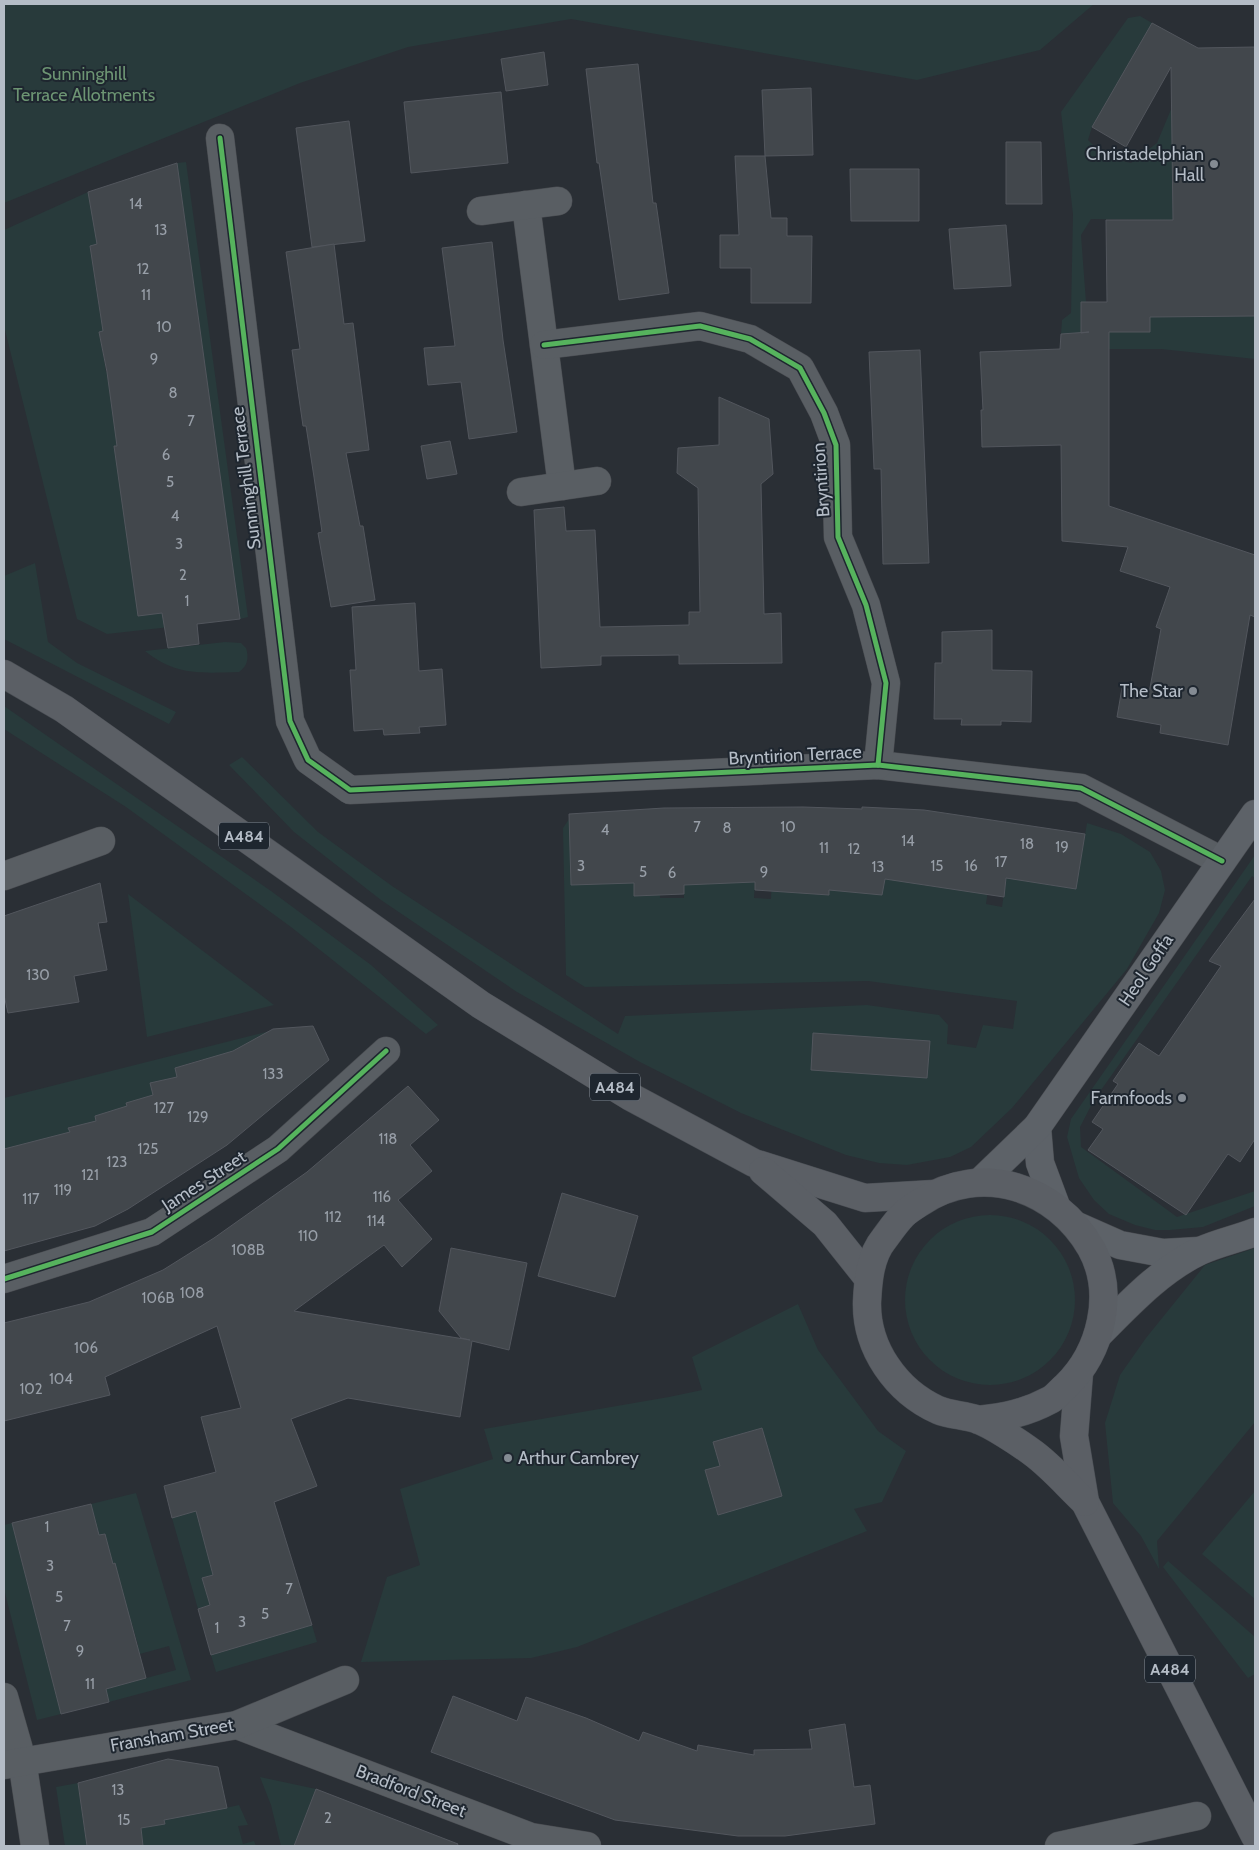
<svg xmlns="http://www.w3.org/2000/svg" width="1259" height="1850" viewBox="0 0 1259 1850" font-family="Cabin,sans-serif">
<rect width="100%" height="100%" fill="#2a2f35"/>
<g fill="#283a3b">
<path d="M 4,4 L 1094,4 L 1040,50 L 917,80 L 571,19 L 408,47 L 300,83 L 4,203 Z"/>
<path d="M 1140,16 L 1152,23 L 1092,127 L 1088,140 L 1105,157 L 1131,163 L 1157,143 L 1172,107 L 1173,220 L 1091,219 L 1081,235 L 1086,302 L 1081,302 L 1081,333 L 1061,334 L 1062,320 L 1071,313 L 1073,214 L 1061,112 L 1128,18 Z"/>
<path d="M 186,162 L 248,617 L 240,619 L 177,163 Z"/>
<path d="M 88,192 L 94,225 L 135,222 L 138,238 L 90,246 L 99,306 L 157,323 L 100,332 L 106,372 L 162,364 L 111,397 L 113,415 L 171,439 L 114,446 L 195,609 L 197,624 L 107,634 L 77,619 L 4,326 L 4,230 Z"/>
<path d="M 1255,316 L 1255,359 L 1161,349 L 1109,349 L 1109,332 L 1150,332 L 1150,317 Z"/>
<path d="M 35,563 L 48,642 L 77,663 L 176,712 L 169,724 L 4,639 L 4,576 Z"/>
<path d="M 225,642 L 241,643 L 246,648 C 249,657 248,666 239,672 C 201,673 176,676 145,651 Z"/>
<path d="M 4,706 L 271,891 L 371,965 L 438,1025 L 426,1034 L 291,927 L 126,807 L 4,729 Z"/>
<path d="M 242,757 L 318,832 L 392,886 L 618,1034 L 625,1016 L 867,1005 L 939,1015 L 948,1025 L 947,1044 L 976,1048 L 983,1025 L 1013,1029 L 1017,1001 L 868,981 L 585,987 L 566,975 L 563,828 L 569,819 L 572,885 L 632,848 L 635,896 L 654,895 L 659,847 L 660,898 L 684,898 L 683,846 L 757,846 L 754,898 L 771,899 L 773,846 L 829,895 L 834,851 L 865,893 L 882,894 L 890,840 L 929,845 L 923,885 L 944,888 L 994,850 L 986,904 L 1002,907 L 1007,873 L 1048,861 L 1044,884 L 1076,889 L 1087,823 L 1121,834 L 1150,852 L 1161,871 L 1165,890 L 1159,913 L 1127,969 L 1012,1108 L 971,1147 L 950,1157 L 907,1165 L 879,1163 L 846,1155 L 741,1113 L 640,1062 L 517,992 L 381,900 L 294,832 L 229,765 Z"/>
<path d="M 1255,855 L 1255,878 L 1252,876 L 1094,1100 L 1080,1127 L 1081,1147 L 1177,1217 L 1255,1191 L 1255,1206 L 1203,1227 L 1170,1230 L 1155,1230 L 1135,1225 L 1109,1214 L 1094,1200 L 1079,1178 L 1067,1137 L 1071,1119 Z"/>
<path d="M 128,894 L 274,1005 L 147,1037 Z"/>
<path d="M 282,1028 L 286,1028 L 311,1076 L 305,1081 L 269,1032 L 242,1046 L 215,1101 L 203,1059 L 175,1068 L 192,1125 L 179,1133 L 165,1080 L 150,1083 L 165,1140 L 95,1169 L 84,1124 L 69,1127 L 84,1182 L 7,1205 L 4,1192 L 4,1098 Z"/>
<circle cx="990" cy="1300" r="85"/>
<path d="M 1255,1248 L 1255,1422 L 1157,1541 L 1159,1569 L 1141,1536 L 1113,1503 L 1105,1423 L 1120,1375 L 1146,1338 L 1205,1265 Z"/>
<path d="M 798,1304 L 818,1350 L 878,1431 L 906,1451 L 882,1502 L 854,1509 L 867,1531 L 577,1647 L 531,1658 L 361,1662 L 387,1577 L 420,1565 L 400,1489 L 493,1459 L 484,1429 L 669,1397 L 702,1390 L 692,1357 Z"/>
<path d="M 1255,1491 L 1255,1599 L 1202,1554 Z"/>
<path d="M 136,1493 L 191,1680 L 109,1702 L 106,1689 L 176,1670 L 169,1646 L 103,1664 L 100,1655 L 138,1645 L 132,1624 L 97,1633 L 115,1563 L 79,1573 L 109,1551 L 105,1534 L 67,1543 L 96,1524 L 91,1504 Z"/>
<path d="M 196,1511 L 215,1574 L 202,1578 L 210,1605 L 198,1609 L 172,1518 Z"/>
<path d="M 12,1523 L 61,1714 L 37,1720 L 4,1589 L 4,1525 Z"/>
<path d="M 1168,1561 L 1255,1637 L 1255,1674 L 1248,1678 L 1163,1567 Z"/>
<path d="M 312,1625 L 317,1642 L 216,1672 L 211,1655 Z"/>
<path d="M 169,1759 L 191,1763 L 199,1795 L 212,1811 L 239,1805 L 248,1825 L 238,1826 L 243,1844 L 254,1841 L 256,1846 L 143,1846 L 141,1828 L 165,1824 L 161,1802 L 175,1785 Z"/>
<path d="M 260,1777 L 316,1789 L 297,1839 L 299,1846 L 281,1846 L 271,1805 Z"/>
<path d="M 78,1783 L 87,1846 L 65,1846 L 56,1787 Z"/>
</g>
<g fill="#42474c" stroke="#52565d">
<path d="M 1152,23 L 1198,48 L 1255,47 L 1255,316 L 1150,317 L 1150,332 L 1109,332 L 1109,506 L 1255,555 L 1255,617 L 1250,615 L 1228,745 L 1160,733 L 1161,725 L 1117,717 L 1122,688 L 1149,693 L 1161,629 L 1156,627 L 1170,587 L 1120,571 L 1128,547 L 1062,541 L 1061,445 L 982,447 L 981,410 L 983,410 L 980,352 L 1060,349 L 1061,334 L 1089,332 L 1081,333 L 1081,302 L 1107,302 L 1106,220 L 1173,220 L 1171,67 L 1126,147 L 1092,127 Z"/>
<path d="M 544,52 L 548,85 L 506,91 L 501,59 Z"/>
<path d="M 638,64 L 653,203 L 656,203 L 669,293 L 619,300 L 599,163 L 597,163 L 586,69 Z"/>
<path d="M 811,88 L 813,155 L 765,156 L 762,90 Z"/>
<path d="M 501,92 L 508,163 L 411,173 L 404,102 Z"/>
<path d="M 349,121 L 365,241 L 312,247 L 296,128 Z"/>
<path d="M 1006,142 L 1041,142 L 1042,204 L 1006,204 Z"/>
<path d="M 735,156 L 765,156 L 771,218 L 787,218 L 787,236 L 812,236 L 811,303 L 751,303 L 751,268 L 720,268 L 720,235 L 739,235 Z"/>
<path d="M 177,163 L 240,619 L 197,624 L 199,644 L 168,648 L 162,613 L 138,616 L 114,446 L 117,446 L 107,372 L 99,332 L 103,331 L 90,246 L 97,244 L 88,192 Z"/>
<path d="M 850,169 L 919,169 L 919,221 L 851,221 Z"/>
<path d="M 1006,225 L 1011,286 L 954,289 L 949,229 Z"/>
<path d="M 492,242 L 503,340 L 517,432 L 469,439 L 461,382 L 428,385 L 424,348 L 455,346 L 442,248 Z"/>
<path d="M 334,244 L 344,324 L 353,323 L 369,450 L 346,453 L 360,526 L 363,526 L 375,600 L 331,607 L 318,533 L 322,532 L 314,477 L 306,426 L 303,426 L 292,350 L 300,349 L 286,252 Z"/>
<path d="M 920,350 L 929,563 L 883,564 L 881,469 L 874,469 L 869,352 Z"/>
<path d="M 719,397 L 769,419 L 773,474 L 761,484 L 764,614 L 781,613 L 782,663 L 679,664 L 679,655 L 601,656 L 601,665 L 541,668 L 534,510 L 564,507 L 566,531 L 595,530 L 600,627 L 689,625 L 689,612 L 700,612 L 698,488 L 677,473 L 678,448 L 719,445 Z"/>
<path d="M 450,441 L 457,474 L 427,479 L 421,446 Z"/>
<path d="M 415,603 L 419,671 L 442,669 L 446,725 L 419,727 L 420,733 L 384,735 L 383,729 L 354,731 L 350,670 L 356,670 L 352,607 Z"/>
<path d="M 992,630 L 992,670 L 1032,671 L 1031,722 L 1001,721 L 1001,725 L 961,725 L 962,719 L 934,719 L 935,663 L 942,663 L 942,632 Z"/>
<path d="M 803,807 L 862,809 L 862,807 L 924,810 L 1085,834 L 1076,889 L 1006,878 L 1004,897 L 885,879 L 882,895 L 829,890 L 829,895 L 755,890 L 755,882 L 684,885 L 684,894 L 634,896 L 634,883 L 571,885 L 569,814 L 664,808 Z"/>
<path d="M 100,883 L 107,922 L 98,923 L 107,970 L 74,976 L 79,1002 L 8,1013 L 4,995 L 4,916 Z"/>
<path d="M 1255,899 L 1255,1139 L 1240,1162 L 1228,1154 L 1186,1215 L 1088,1150 L 1103,1129 L 1092,1122 L 1118,1084 L 1113,1081 L 1139,1043 L 1159,1056 L 1221,966 L 1209,961 Z"/>
<path d="M 313,1026 L 329,1060 L 227,1145 L 128,1209 L 95,1226 L 4,1251 L 4,1149 L 70,1132 L 68,1128 L 96,1121 L 95,1116 L 127,1106 L 126,1103 L 153,1095 L 150,1083 L 177,1077 L 175,1068 L 233,1051 L 273,1029 Z"/>
<path d="M 813,1033 L 930,1041 L 927,1078 L 811,1070 Z"/>
<path d="M 408,1086 L 439,1120 L 410,1145 L 432,1171 L 398,1200 L 432,1239 L 402,1267 L 384,1245 L 294,1311 L 470,1340 L 461,1338 L 439,1311 L 451,1248 L 527,1263 L 509,1350 L 472,1341 L 460,1417 L 348,1398 L 291,1419 L 317,1486 L 274,1502 L 312,1625 L 211,1655 L 198,1609 L 210,1605 L 202,1578 L 213,1575 L 196,1511 L 172,1518 L 164,1486 L 216,1472 L 201,1417 L 241,1408 L 217,1326 L 105,1377 L 110,1395 L 4,1421 L 4,1323 L 89,1302 L 163,1270 L 214,1238 L 307,1172 Z"/>
<path d="M 562,1193 L 638,1216 L 615,1297 L 538,1276 Z"/>
<path d="M 762,1428 L 782,1496 L 718,1515 L 705,1470 L 720,1466 L 713,1442 Z"/>
<path d="M 91,1504 L 99,1535 L 105,1534 L 113,1564 L 115,1563 L 146,1678 L 106,1689 L 109,1702 L 61,1714 L 12,1523 Z"/>
<path d="M 453,1696 L 517,1721 L 526,1697 L 586,1718 L 639,1741 L 643,1732 L 697,1751 L 698,1745 L 754,1755 L 754,1750 L 812,1749 L 809,1730 L 845,1724 L 854,1787 L 870,1785 L 875,1824 L 785,1836 L 738,1836 L 615,1820 L 431,1752 Z"/>
<path d="M 168,1759 L 218,1767 L 227,1808 L 164,1820 L 165,1824 L 141,1828 L 143,1846 L 87,1846 L 78,1783 Z"/>
<path d="M 316,1789 L 458,1844 L 457,1846 L 294,1846 Z"/>
</g>
<g fill="none" stroke-linecap="round" stroke-linejoin="round">
<defs>
<g id="street">
<path d="M 220,138 L 290,721 L 308,760 L 350,790 L 878,765 L 1081,788 L 1222,861"/>
<path d="M 526,205 L 562,486"/>
<path d="M 481,211 L 558,201"/>
<path d="M 544,345 L 700,326 L 750,339 L 800,368 L 824,413 L 836,445 L 838,537 L 866,605 L 886,683 L 878,765"/>
<path d="M 521,492 L 597,481"/>
<path d="M 4,876 L 101,841"/>
<path d="M 4,1279 L 152,1232 L 278,1149 L 386,1051"/>
<path d="M 4,1697 L 22,1760 L 35,1846"/>
<path d="M 237,1725 L 531,1837 L 587,1846"/>
<path d="M 4,1765 L 237,1725 L 345,1680"/>
<path d="M 1059,1846 L 1197,1816"/>
</g>
<g id="secondary">
<path d="M 1037,1127 L 1040,1163 L 1056,1206"/>
<path d="M 980,1182 L 1037,1127 L 1255,814"/>
<path d="M 1077,1226 L 1120,1245 L 1163,1253 L 1198,1251"/>
<path d="M 1098,1335 C 1129,1304 1160,1270 1200,1251 C 1217,1243 1237,1239 1255,1232"/>
</g>
<g id="primary">
<path d="M 4,674 L 64,709 L 481,1005 L 631,1097 L 754,1163 L 865,1198 L 934,1194"/>
<path d="M 763,1171 L 825,1224 L 868,1278"/>
<path d="M 1079,1373 L 1074,1436 L 1085,1502 L 1255,1836"/>
<path d="M 978,1420 C 1004,1417 1026,1413 1050,1400 C 1056,1397 1061,1390 1066,1386 C 1101,1352 1116,1293 1091,1248 C 1056,1187 982,1162 921,1202 C 915,1206 908,1210 903,1215 C 896,1222 890,1231 884,1239 C 870,1256 868,1281 867,1302 C 866,1348 896,1391 938,1410 C 950,1415 964,1415 976,1419 C 991,1424 1021,1444 1033,1453 C 1052,1467 1068,1486 1085,1502"/>
</g>
</defs>
<use href="#street" stroke="#484b50" stroke-width="29"/>
<use href="#secondary" stroke="#484b50" stroke-width="29"/>
<use href="#primary" stroke="#484c52" stroke-width="29"/>
<use href="#street" stroke="#595e63" stroke-width="28"/>
<use href="#secondary" stroke="#5d6268" stroke-width="28"/>
<use href="#primary" stroke="#5b5f65" stroke-width="28"/>
<defs>
<g id="cycleway">
<path d="M 220,138 L 290,721 L 308,760 L 350,790 L 878,765 L 1081,788 L 1222,861"/>
<path d="M 544,345 L 700,326 L 750,339 L 800,368 L 824,413 L 836,445 L 838,537 L 866,605 L 886,683 L 878,765"/>
<path d="M 4,1279 L 152,1232 L 278,1149 L 386,1051"/>
</g>
</defs>
<use href="#cycleway" stroke="#1e262f" stroke-width="8"/>
<use href="#cycleway" stroke="#56b35d" stroke-width="5"/>
</g>
<g fill="#848b93" stroke="#1e262f" stroke-width="2">
<circle cx="1214" cy="164" r="5"/>
<circle cx="1193" cy="691" r="5"/>
<circle cx="1182" cy="1098" r="5"/>
<circle cx="508" cy="1458" r="5"/>
</g>
<g text-anchor="middle" stroke-width="4" stroke-linejoin="round" paint-order="stroke">
<g font-size="15" fill="#989fa8">
<text x="136" y="209">14</text>
<text x="161" y="235">13</text>
<text x="143" y="274">12</text>
<text x="146" y="300">11</text>
<text x="164" y="332">10</text>
<text x="154" y="364">9</text>
<text x="173" y="398">8</text>
<text x="191" y="426">7</text>
<text x="166" y="460">6</text>
<text x="170" y="487">5</text>
<text x="175" y="521">4</text>
<text x="179" y="549">3</text>
<text x="183" y="580">2</text>
<text x="187" y="606">1</text>
<text x="697" y="832">7</text>
<text x="788" y="832">10</text>
<text x="727" y="833">8</text>
<text x="605" y="835">4</text>
<text x="908" y="846">14</text>
<text x="1027" y="849">18</text>
<text x="1062" y="852">19</text>
<text x="824" y="853">11</text>
<text x="854" y="854">12</text>
<text x="1001" y="867">17</text>
<text x="581" y="871">3</text>
<text x="937" y="871">15</text>
<text x="971" y="871">16</text>
<text x="878" y="872">13</text>
<text x="643" y="877">5</text>
<text x="764" y="877">9</text>
<text x="672" y="878">6</text>
<text x="38" y="980">130</text>
<text x="273" y="1079">133</text>
<text x="164" y="1113">127</text>
<text x="198" y="1122">129</text>
<text x="388" y="1144">118</text>
<text x="148" y="1154">125</text>
<text x="117" y="1167">123</text>
<text x="90" y="1180">121</text>
<text x="63" y="1195">119</text>
<text x="382" y="1202">116</text>
<text x="31" y="1204">117</text>
<text x="333" y="1222">112</text>
<text x="376" y="1226">114</text>
<text x="308" y="1241">110</text>
<text x="248" y="1255">108B</text>
<text x="192" y="1298">108</text>
<text x="158" y="1303">106B</text>
<text x="86" y="1353">106</text>
<text x="61" y="1384">104</text>
<text x="31" y="1394">102</text>
<text x="47" y="1532">1</text>
<text x="50" y="1571">3</text>
<text x="289" y="1594">7</text>
<text x="59" y="1602">5</text>
<text x="265" y="1619">5</text>
<text x="242" y="1627">3</text>
<text x="67" y="1631">7</text>
<text x="217" y="1633">1</text>
<text x="80" y="1656">9</text>
<text x="90" y="1689">11</text>
<text x="118" y="1795">13</text>
<text x="328" y="1823">2</text>
<text x="124" y="1825">15</text>
</g>
<g fill="#1e262f" stroke="#878f99" stroke-width="1">
<rect x="219" y="822.5" width="50" height="27" rx="4"/>
<rect x="590" y="1073.5" width="50" height="27" rx="4"/>
<rect x="1145" y="1655.5" width="50" height="27" rx="4"/>
</g>
<g font-size="16" font-weight="bold" fill="#b4bcc6">
<text x="244" y="842">A484</text>
<text x="615" y="1093">A484</text>
<text x="1170" y="1675">A484</text>
</g>
<g font-size="18" fill="#6d9573" stroke="#1e262f">
<text x="84" y="80">Sunninghill<tspan x="84" dy="21">Terrace Allotments</tspan></text>
</g>
<g font-size="18" fill="#b4bcc6" stroke="#1e262f" text-anchor="end">
<text x="1204" y="160">Christadelphian<tspan x="1204" dy="21">Hall</tspan></text>
<text x="1183" y="697">The Star</text>
<text x="1172" y="1104">Farmfoods</text>
<text x="518" y="1464" text-anchor="start">Arthur Cambrey</text>
</g>
<g font-size="18" fill="#b4bcc6" stroke="#1e262f">
<text transform="translate(246 478) rotate(-97)" y="6">Sunninghill Terrace</text>
<text transform="translate(821 480) rotate(-94)" y="6">Bryntirion</text>
<text transform="translate(795 755) rotate(-3)" y="6">Bryntirion Terrace</text>
<text transform="translate(1146 970) rotate(-56)" y="6">Heol Goffa</text>
<text transform="translate(204 1181) rotate(-33)" y="6">James Street</text>
<text transform="translate(172 1735) rotate(-10)" y="6">Fransham Street</text>
<text transform="translate(411 1791) rotate(21)" y="6">Bradford Street</text>
</g>
</g>
<rect width="1259" height="1850" fill="none" stroke="#b4bcc6" stroke-width="10"/>
</svg>
